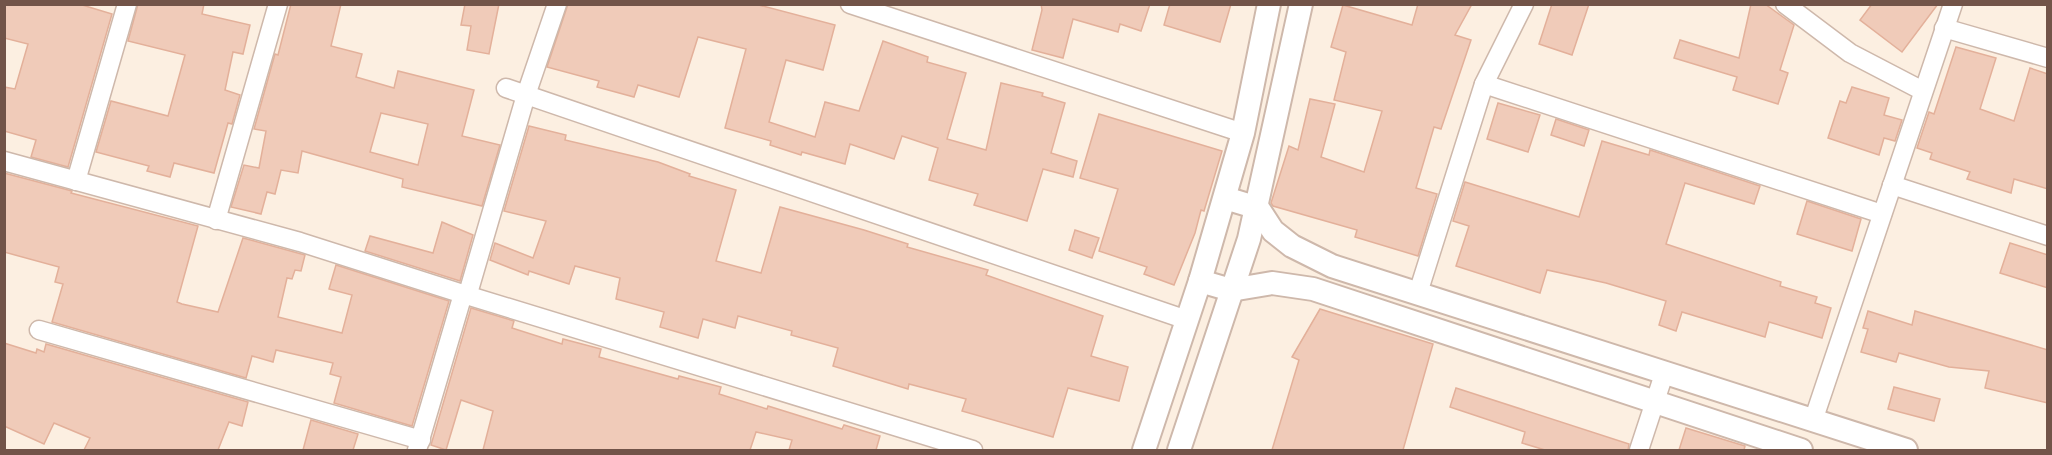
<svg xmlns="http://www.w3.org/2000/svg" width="2052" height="455" viewBox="0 0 2052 455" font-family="Montserrat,sans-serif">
<rect width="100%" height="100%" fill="#fcefe1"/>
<g fill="#f0cbb9" stroke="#e3b09a" stroke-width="1.5" fill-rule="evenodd">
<path d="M 4,4 L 79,4 L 112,14 L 68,167 L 31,157 L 36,140 L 4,131 L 4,87 L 15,89 L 28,44 L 4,38 Z"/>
<path d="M 138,4 L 204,4 L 202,14 L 250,25 L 243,54 L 233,52 L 225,90 L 240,95 L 232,124 L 228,123 L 214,173 L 174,163 L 170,177 L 147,171 L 149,166 L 96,152 L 111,101 L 168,116 L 185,55 L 128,41 Z"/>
<path d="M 291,4 L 341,4 L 331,46 L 362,54 L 356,77 L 394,88 L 398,71 L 474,90 L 462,136 L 500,145 L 482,206 L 402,187 L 403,179 L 302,151 L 298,173 L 281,170 L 275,194 L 267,192 L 261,214 L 231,207 L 244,165 L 259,168 L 266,131 L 254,129 L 275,54 L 278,55 ZM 381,113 L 428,124 L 418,165 L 370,152 Z"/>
<path d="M 465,4 L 499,4 L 489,54 L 467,50 L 471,26 L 461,25 Z"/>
<path d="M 568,4 L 755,4 L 835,25 L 823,70 L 786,60 L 769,122 L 815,137 L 825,102 L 859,111 L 883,41 L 928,57 L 927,62 L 966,73 L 947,139 L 986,150 L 1001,83 L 1043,93 L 1042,96 L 1065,103 L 1051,153 L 1077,161 L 1073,177 L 1043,169 L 1027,221 L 974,205 L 978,194 L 929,180 L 938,148 L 902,136 L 894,159 L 850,144 L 845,164 L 802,152 L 801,155 L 770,145 L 771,141 L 725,128 L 746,49 L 698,37 L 679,97 L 638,85 L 634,97 L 597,87 L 599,81 L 547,67 Z"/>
<path d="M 1041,4 L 1150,4 L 1141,31 L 1120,24 L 1118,32 L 1073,19 L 1063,58 L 1032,50 L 1042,10 Z"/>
<path d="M 1170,4 L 1231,4 L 1220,42 L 1164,25 Z"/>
<path d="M 1418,4 L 1472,4 L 1455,35 L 1471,40 L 1441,129 L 1434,127 L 1416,188 L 1437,194 L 1418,256 L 1355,237 L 1357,230 L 1273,206 L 1271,203 L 1289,146 L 1298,150 L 1310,99 L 1335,104 L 1321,157 L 1364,172 L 1382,111 L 1334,100 L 1346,52 L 1331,47 L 1343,5 L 1412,25 Z"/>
<path d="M 1552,4 L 1589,4 L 1572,55 L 1539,44 Z"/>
<path d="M 1751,4 L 1765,4 L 1794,25 L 1780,70 L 1788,73 L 1778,104 L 1733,90 L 1737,77 L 1674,58 L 1680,40 L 1739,58 Z"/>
<path d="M 1872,4 L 1938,4 L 1902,52 L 1860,20 Z"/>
<path d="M 1956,47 L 1996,58 L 1980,109 L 2014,121 L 2030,68 L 2048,74 L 2048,189 L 2014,179 L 2011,193 L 1967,179 L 1970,172 L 1930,159 L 1932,153 L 1917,148 L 1929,112 L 1934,114 Z"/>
<path d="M 1852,87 L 1889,98 L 1884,115 L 1902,120 L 1895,141 L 1884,138 L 1879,155 L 1828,138 L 1840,101 L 1846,103 Z"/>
<path d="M 1498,103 L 1540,115 L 1528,152 L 1487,139 Z"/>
<path d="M 1099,114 L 1222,151 L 1204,211 L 1201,210 L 1195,233 L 1174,285 L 1144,274 L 1147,267 L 1099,251 L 1118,189 L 1080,178 Z"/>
<path d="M 1556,119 L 1589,130 L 1584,146 L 1551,135 Z"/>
<path d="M 529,126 L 566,135 L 565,140 L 658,162 L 690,174 L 689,176 L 736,190 L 716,261 L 761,273 L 780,207 L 864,230 L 908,244 L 907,247 L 988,270 L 986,275 L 1103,316 L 1091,356 L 1128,367 L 1119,401 L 1068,388 L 1053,437 L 962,411 L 966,399 L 909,384 L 908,389 L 833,366 L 838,348 L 791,335 L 792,331 L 738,316 L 735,328 L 703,319 L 698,338 L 660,327 L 664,312 L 616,299 L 620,278 L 575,266 L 569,284 L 529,271 L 528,275 L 490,260 L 495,243 L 533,258 L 546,221 L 504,211 Z"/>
<path d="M 1602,141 L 1649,155 L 1650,150 L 1760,186 L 1754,204 L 1685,183 L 1666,244 L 1781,282 L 1780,286 L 1817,297 L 1815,303 L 1831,308 L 1822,338 L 1769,322 L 1765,337 L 1682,312 L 1676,331 L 1659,325 L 1666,301 L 1606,283 L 1547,270 L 1540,293 L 1456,266 L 1469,226 L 1453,221 L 1465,182 L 1579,217 Z"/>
<path d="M 4,173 L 72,191 L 71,193 L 198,226 L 177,302 L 182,304 L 218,312 L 243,238 L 305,255 L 301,271 L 295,270 L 292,279 L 287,278 L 278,317 L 342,333 L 352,295 L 329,289 L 336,265 L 449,301 L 412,426 L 334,403 L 341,377 L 330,374 L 333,363 L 276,350 L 273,362 L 252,356 L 246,378 L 52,322 L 63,284 L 55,282 L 59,267 L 4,252 Z"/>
<path d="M 1807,201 L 1861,219 L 1852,251 L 1797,234 Z"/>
<path d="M 442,222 L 473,235 L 460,281 L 365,251 L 370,236 L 433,253 Z"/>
<path d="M 1075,230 L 1099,238 L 1092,258 L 1069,250 Z"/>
<path d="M 2010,243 L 2048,255 L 2048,288 L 2000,273 Z"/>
<path d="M 471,308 L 514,321 L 512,328 L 562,344 L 563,339 L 601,349 L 599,357 L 678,379 L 679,376 L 721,387 L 719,394 L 767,409 L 768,406 L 842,429 L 844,425 L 880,436 L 876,450 L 789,450 L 792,440 L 756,432 L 750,450 L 483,450 L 493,411 L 461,400 L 446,450 L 431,445 Z"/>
<path d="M 1320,309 L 1433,344 L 1403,450 L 1272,450 L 1299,360 L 1292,357 Z"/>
<path d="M 1868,311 L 1912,325 L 1915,311 L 2048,350 L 2048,403 L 1985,388 L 1989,371 L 1949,367 L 1899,353 L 1896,362 L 1861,352 L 1868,329 L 1863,328 Z"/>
<path d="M 4,343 L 36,353 L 37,349 L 44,352 L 46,344 L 248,402 L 242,426 L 229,422 L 218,450 L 84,450 L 90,438 L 54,423 L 44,444 L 4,426 Z"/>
<path d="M 1894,387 L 1940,399 L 1934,421 L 1888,409 Z"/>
<path d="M 1456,388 L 1629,444 L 1628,450 L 1545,450 L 1522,443 L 1525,432 L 1450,407 Z"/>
<path d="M 311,420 L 358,434 L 353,450 L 303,450 Z"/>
<path d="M 1686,428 L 1745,446 L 1744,450 L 1679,450 Z"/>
</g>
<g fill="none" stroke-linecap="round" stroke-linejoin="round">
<defs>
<g id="minor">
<path d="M 850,4 L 1243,133"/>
<path d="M 1785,4 L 1850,53 L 1923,91"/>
<path d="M 1944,28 L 2048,58"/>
<path d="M 1484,84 L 1882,214"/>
<path d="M 506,88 L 1187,320"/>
<path d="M 4,161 L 300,242 L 463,294 L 973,450"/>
<path d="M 76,181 L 127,4"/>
<path d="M 1892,185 L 2048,236"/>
<path d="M 216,220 L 278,4"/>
<path d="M 1418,293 L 1484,84 L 1524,4"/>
<path d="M 39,330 L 421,440"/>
<path d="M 1813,421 L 1953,4"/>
<path d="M 417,450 L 463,294 L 469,290 L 526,95 L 557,4"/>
<path d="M 1639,450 L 1664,374"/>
</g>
<g id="tertiary">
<path d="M 1225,198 L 1258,208 L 1273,231 L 1292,246 L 1332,266 L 1906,450"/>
<path d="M 1200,281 L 1231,290 L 1272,283 L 1313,289 L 1801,450"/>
<path d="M 1144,450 L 1200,281 L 1243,133 L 1269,4"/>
<path d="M 1179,450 L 1249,239 L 1301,4"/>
</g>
</defs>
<use href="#minor" stroke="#ceb8ab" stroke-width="21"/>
<use href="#tertiary" stroke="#ceb8ab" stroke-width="26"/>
<use href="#minor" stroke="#fff" stroke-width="18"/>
<use href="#tertiary" stroke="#fff" stroke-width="22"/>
</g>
<rect width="2052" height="455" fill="none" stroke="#725449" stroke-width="12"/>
</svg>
